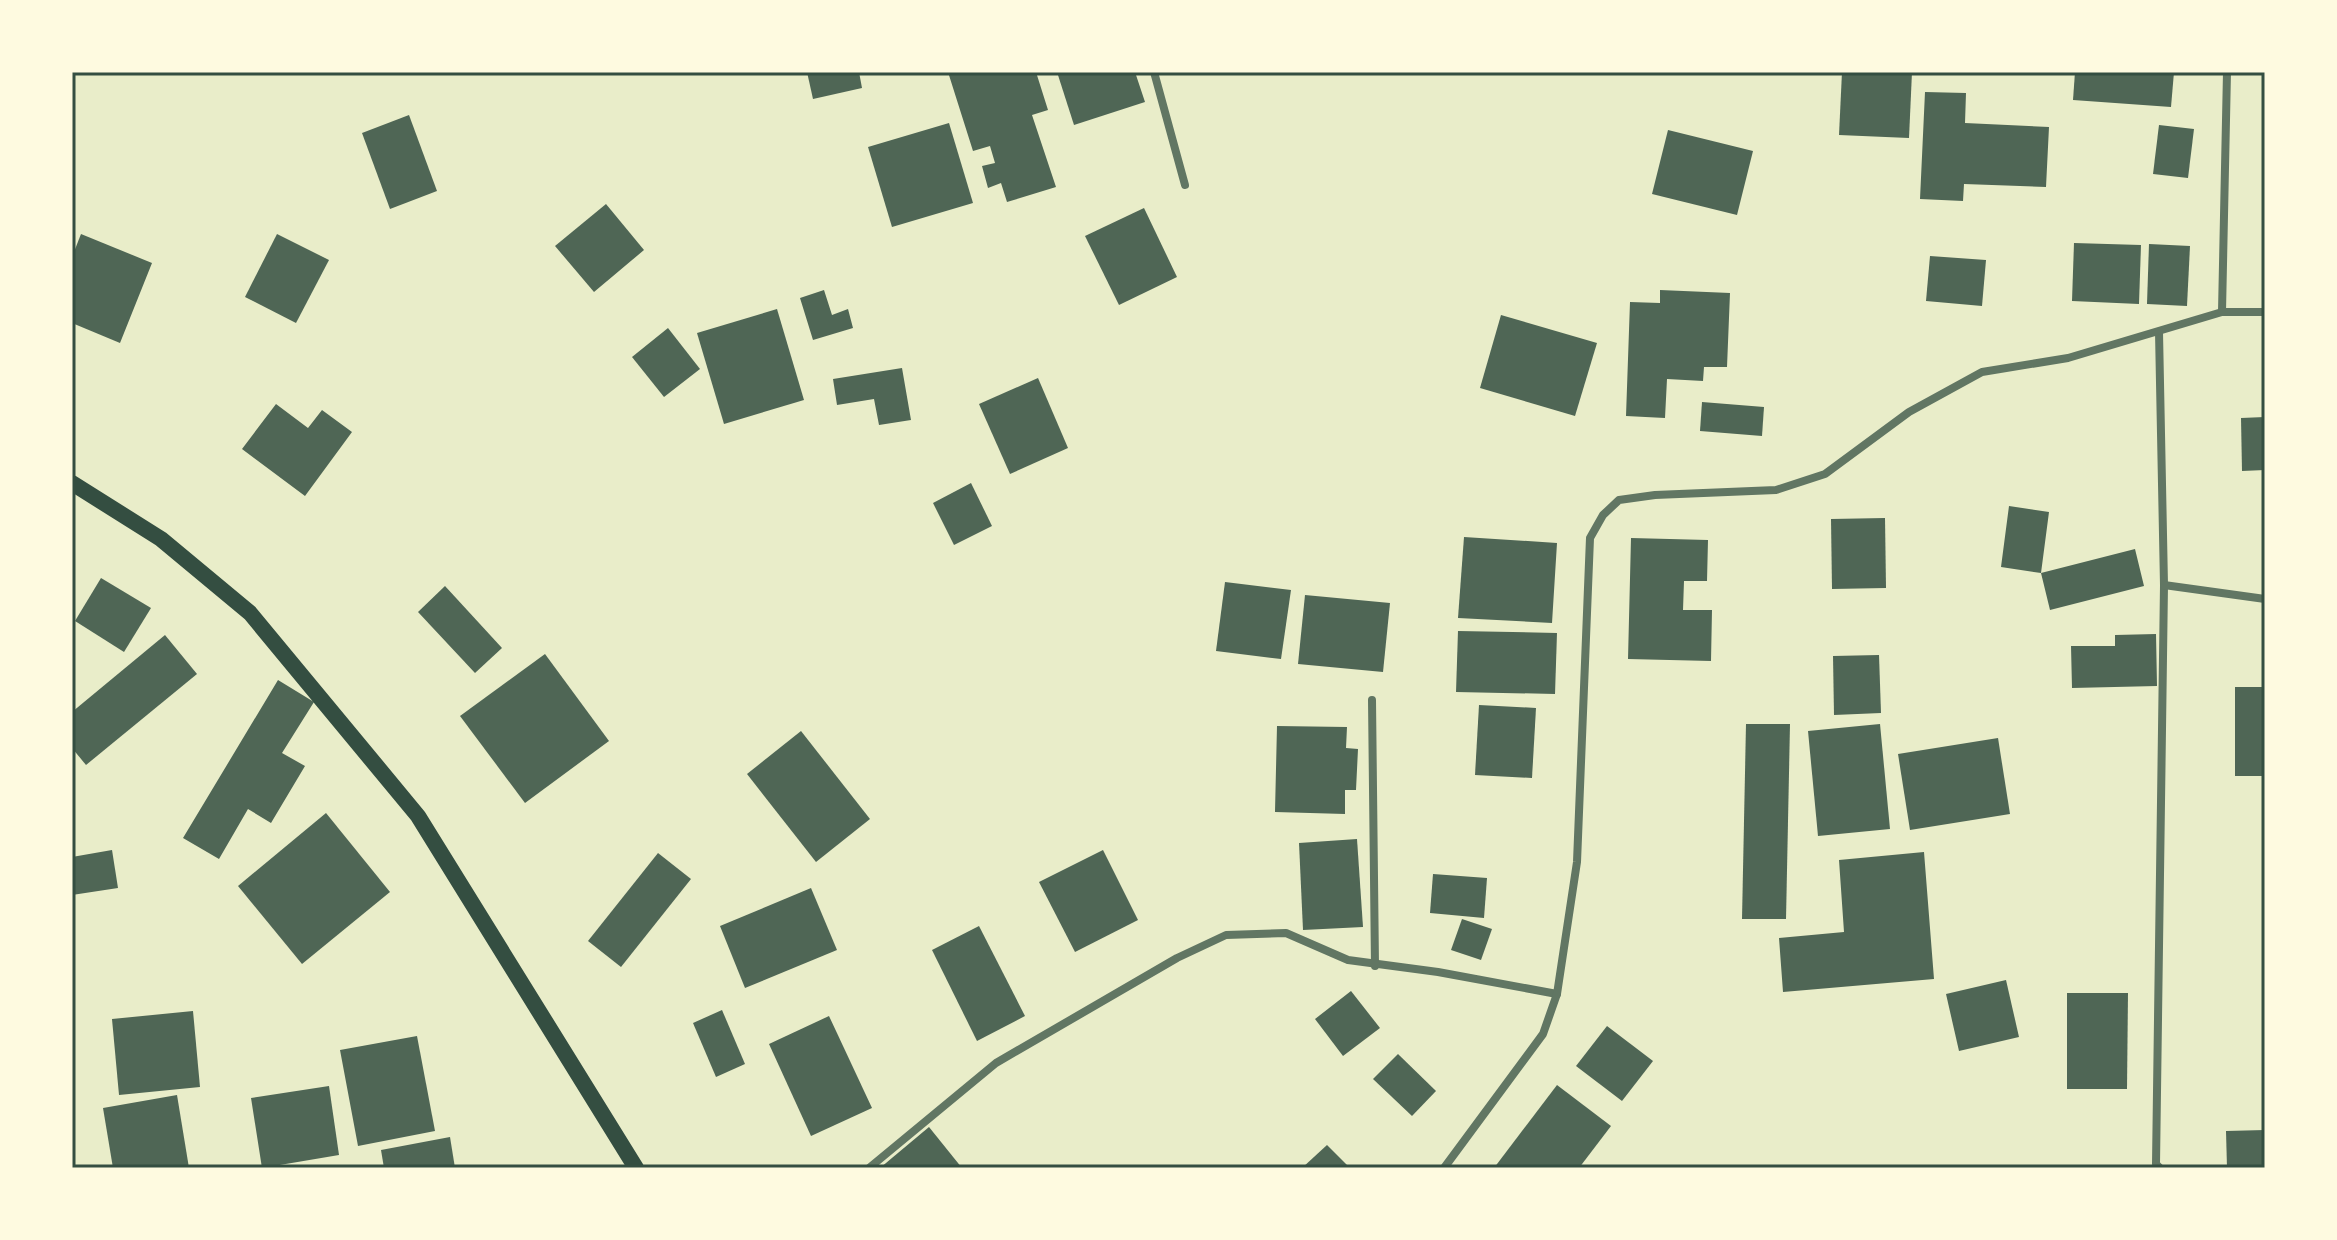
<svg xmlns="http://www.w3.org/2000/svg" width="2337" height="1240" viewBox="0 0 2337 1240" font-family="'Playfair Display',serif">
<rect width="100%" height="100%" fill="#e9edc9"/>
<g fill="#4f6655">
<path d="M 807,72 L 859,72 L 862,88 L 813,99 Z"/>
<path d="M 948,72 L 1036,72 L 1048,110 L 1032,115 L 1056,187 L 1007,202 L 1001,183 L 988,188 L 982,166 L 995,163 L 990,146 L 973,151 Z"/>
<path d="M 1057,72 L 1135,72 L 1145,102 L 1074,125 Z"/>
<path d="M 1842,72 L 1912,72 L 1909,138 L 1839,135 Z"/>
<path d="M 2075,72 L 2174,72 L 2171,107 L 2073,100 Z"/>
<path d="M 1925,92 L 1966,93 L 1965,123 L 2049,127 L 2046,187 L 1964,184 L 1963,201 L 1920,199 Z"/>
<path d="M 409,115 L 437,191 L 390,209 L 362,133 Z"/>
<path d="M 949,123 L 973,203 L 892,227 L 868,147 Z"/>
<path d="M 2159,125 L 2194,129 L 2188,178 L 2153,174 Z"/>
<path d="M 1668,130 L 1753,151 L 1737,215 L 1652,194 Z"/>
<path d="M 606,204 L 644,250 L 594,292 L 555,246 Z"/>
<path d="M 1144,208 L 1177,277 L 1119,305 L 1085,236 Z"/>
<path d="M 81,234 L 152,263 L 120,343 L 72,323 L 72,257 Z"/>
<path d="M 277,234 L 329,260 L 296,323 L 245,297 Z"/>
<path d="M 2074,243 L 2141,245 L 2139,304 L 2072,301 Z"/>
<path d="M 2149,244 L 2190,246 L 2187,306 L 2147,304 Z"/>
<path d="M 1930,256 L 1986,260 L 1982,306 L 1926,301 Z"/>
<path d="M 824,290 L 832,315 L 848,309 L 853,328 L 813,340 L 800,298 Z"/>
<path d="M 1660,290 L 1730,293 L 1727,367 L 1704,367 L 1703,381 L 1667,379 L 1665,418 L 1626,416 L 1630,302 L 1660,303 Z"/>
<path d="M 777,309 L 804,400 L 724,424 L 697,333 Z"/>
<path d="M 1501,315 L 1597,343 L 1575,416 L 1480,388 Z"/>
<path d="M 668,328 L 700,369 L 664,397 L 632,357 Z"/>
<path d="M 902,368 L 911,420 L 879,425 L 874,399 L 837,405 L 833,379 Z"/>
<path d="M 1038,378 L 1068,448 L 1010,474 L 979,404 Z"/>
<path d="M 1702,402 L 1764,407 L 1762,436 L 1700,431 Z"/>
<path d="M 276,404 L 308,428 L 322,410 L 352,432 L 305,496 L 242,449 Z"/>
<path d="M 2265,417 L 2265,470 L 2242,471 L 2241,418 Z"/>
<path d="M 971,483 L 992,526 L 954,545 L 933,503 Z"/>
<path d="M 2009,506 L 2049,512 L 2041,573 L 2135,549 L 2144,586 L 2050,610 L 2041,573 L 2001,567 Z"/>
<path d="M 1885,518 L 1886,588 L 1832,589 L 1831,519 Z"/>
<path d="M 1464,537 L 1557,543 L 1552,623 L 1458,618 Z"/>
<path d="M 1631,538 L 1708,540 L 1707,581 L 1684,581 L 1683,610 L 1712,610 L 1711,661 L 1628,659 Z"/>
<path d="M 101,578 L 151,608 L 124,652 L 75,621 Z"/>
<path d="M 1225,582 L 1291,590 L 1281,659 L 1216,651 Z"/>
<path d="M 445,586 L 502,648 L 475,673 L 418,612 Z"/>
<path d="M 1305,595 L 1390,603 L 1383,672 L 1298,664 Z"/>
<path d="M 1458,631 L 1557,633 L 1555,694 L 1456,692 Z"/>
<path d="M 2156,634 L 2157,686 L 2072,688 L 2071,646 L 2115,646 L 2115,635 Z"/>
<path d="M 165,635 L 197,674 L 86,765 L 72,748 L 72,712 Z"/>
<path d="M 545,654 L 609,741 L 525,803 L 460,716 Z"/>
<path d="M 1879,655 L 1881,713 L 1834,715 L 1833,656 Z"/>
<path d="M 278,680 L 314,702 L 282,753 L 305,766 L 271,823 L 248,809 L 219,859 L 183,838 Z"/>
<rect x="2235" y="687" width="30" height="89"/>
<path d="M 1479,705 L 1536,708 L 1532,778 L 1475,775 Z"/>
<path d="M 1746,724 L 1790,724 L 1786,919 L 1742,919 Z"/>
<path d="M 1880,724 L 1890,829 L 1818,836 L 1808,731 Z"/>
<path d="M 1277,726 L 1347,727 L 1346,748 L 1358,749 L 1356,790 L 1345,790 L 1345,814 L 1275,812 Z"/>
<path d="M 801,731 L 870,819 L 816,862 L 747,774 Z"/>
<path d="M 1998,738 L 2010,814 L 1910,830 L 1898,754 Z"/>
<path d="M 326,813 L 390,892 L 302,964 L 238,886 Z"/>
<path d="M 1357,839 L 1363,927 L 1303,930 L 1299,843 Z"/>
<path d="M 112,850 L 118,888 L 72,895 L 72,857 Z"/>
<path d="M 1103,850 L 1138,920 L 1075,952 L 1039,882 Z"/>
<path d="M 1924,852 L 1934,979 L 1783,992 L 1779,938 L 1844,932 L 1839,860 Z"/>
<path d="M 658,853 L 691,879 L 621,967 L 588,941 Z"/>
<path d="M 1433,874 L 1487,878 L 1484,918 L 1430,913 Z"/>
<path d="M 811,888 L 837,950 L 745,988 L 720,926 Z"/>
<path d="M 1462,919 L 1492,929 L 1481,960 L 1451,950 Z"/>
<path d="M 979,926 L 1025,1016 L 977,1041 L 932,950 Z"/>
<path d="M 2006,980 L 2019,1037 L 1959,1051 L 1946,994 Z"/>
<path d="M 1351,991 L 1380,1028 L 1343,1056 L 1315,1019 Z"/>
<path d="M 2067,993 L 2128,993 L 2127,1089 L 2067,1089 Z"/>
<path d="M 722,1010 L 745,1064 L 716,1077 L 693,1023 Z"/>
<path d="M 193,1011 L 200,1087 L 119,1095 L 112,1019 Z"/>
<path d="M 829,1016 L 872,1108 L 811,1136 L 769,1044 Z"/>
<path d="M 1607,1026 L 1653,1061 L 1622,1101 L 1576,1066 Z"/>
<path d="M 417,1036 L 435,1131 L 358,1146 L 340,1050 Z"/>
<path d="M 1398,1054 L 1436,1091 L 1412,1116 L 1373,1079 Z"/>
<path d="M 1557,1085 L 1611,1126 L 1579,1168 L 1494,1168 Z"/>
<path d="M 329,1086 L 339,1155 L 262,1168 L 251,1098 Z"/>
<path d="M 177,1095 L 189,1168 L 113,1168 L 103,1108 Z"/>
<path d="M 929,1127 L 962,1168 L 880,1168 Z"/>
<path d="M 2265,1130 L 2265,1168 L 2227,1168 L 2226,1131 Z"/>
<path d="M 450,1137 L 455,1168 L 384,1168 L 381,1150 Z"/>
<path d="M 1327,1145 L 1350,1168 L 1302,1168 Z"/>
</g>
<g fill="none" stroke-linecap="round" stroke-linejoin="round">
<g stroke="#617663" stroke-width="8">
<path d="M 1154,72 L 1185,185"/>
<path d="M 2222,312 L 2227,72"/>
<path d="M 2159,332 L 2164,585 L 2156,1164 L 2160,1168"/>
<path d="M 2164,585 L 2265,599"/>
<path d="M 1372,700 L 1375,966"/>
<path d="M 869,1168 L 996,1063 L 1177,958 L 1226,935 L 1286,933 L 1348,960 L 1438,972 L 1557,994"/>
<path d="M 1444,1168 L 1543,1034 L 1557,994 L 1577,862 L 1590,538 L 1603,515 L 1619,500 L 1655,495 L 1776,490 L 1825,474 L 1909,412 L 1982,372 L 2068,358 L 2222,312 L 2265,312"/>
</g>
<path stroke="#344e41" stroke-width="16" d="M 72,483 L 161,539 L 250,613 L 418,816 L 636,1168"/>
</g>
<rect width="2337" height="1240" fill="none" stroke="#fefae0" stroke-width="148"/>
<rect x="74" y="74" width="2189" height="1092" fill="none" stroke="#344e41" stroke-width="3"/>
</svg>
